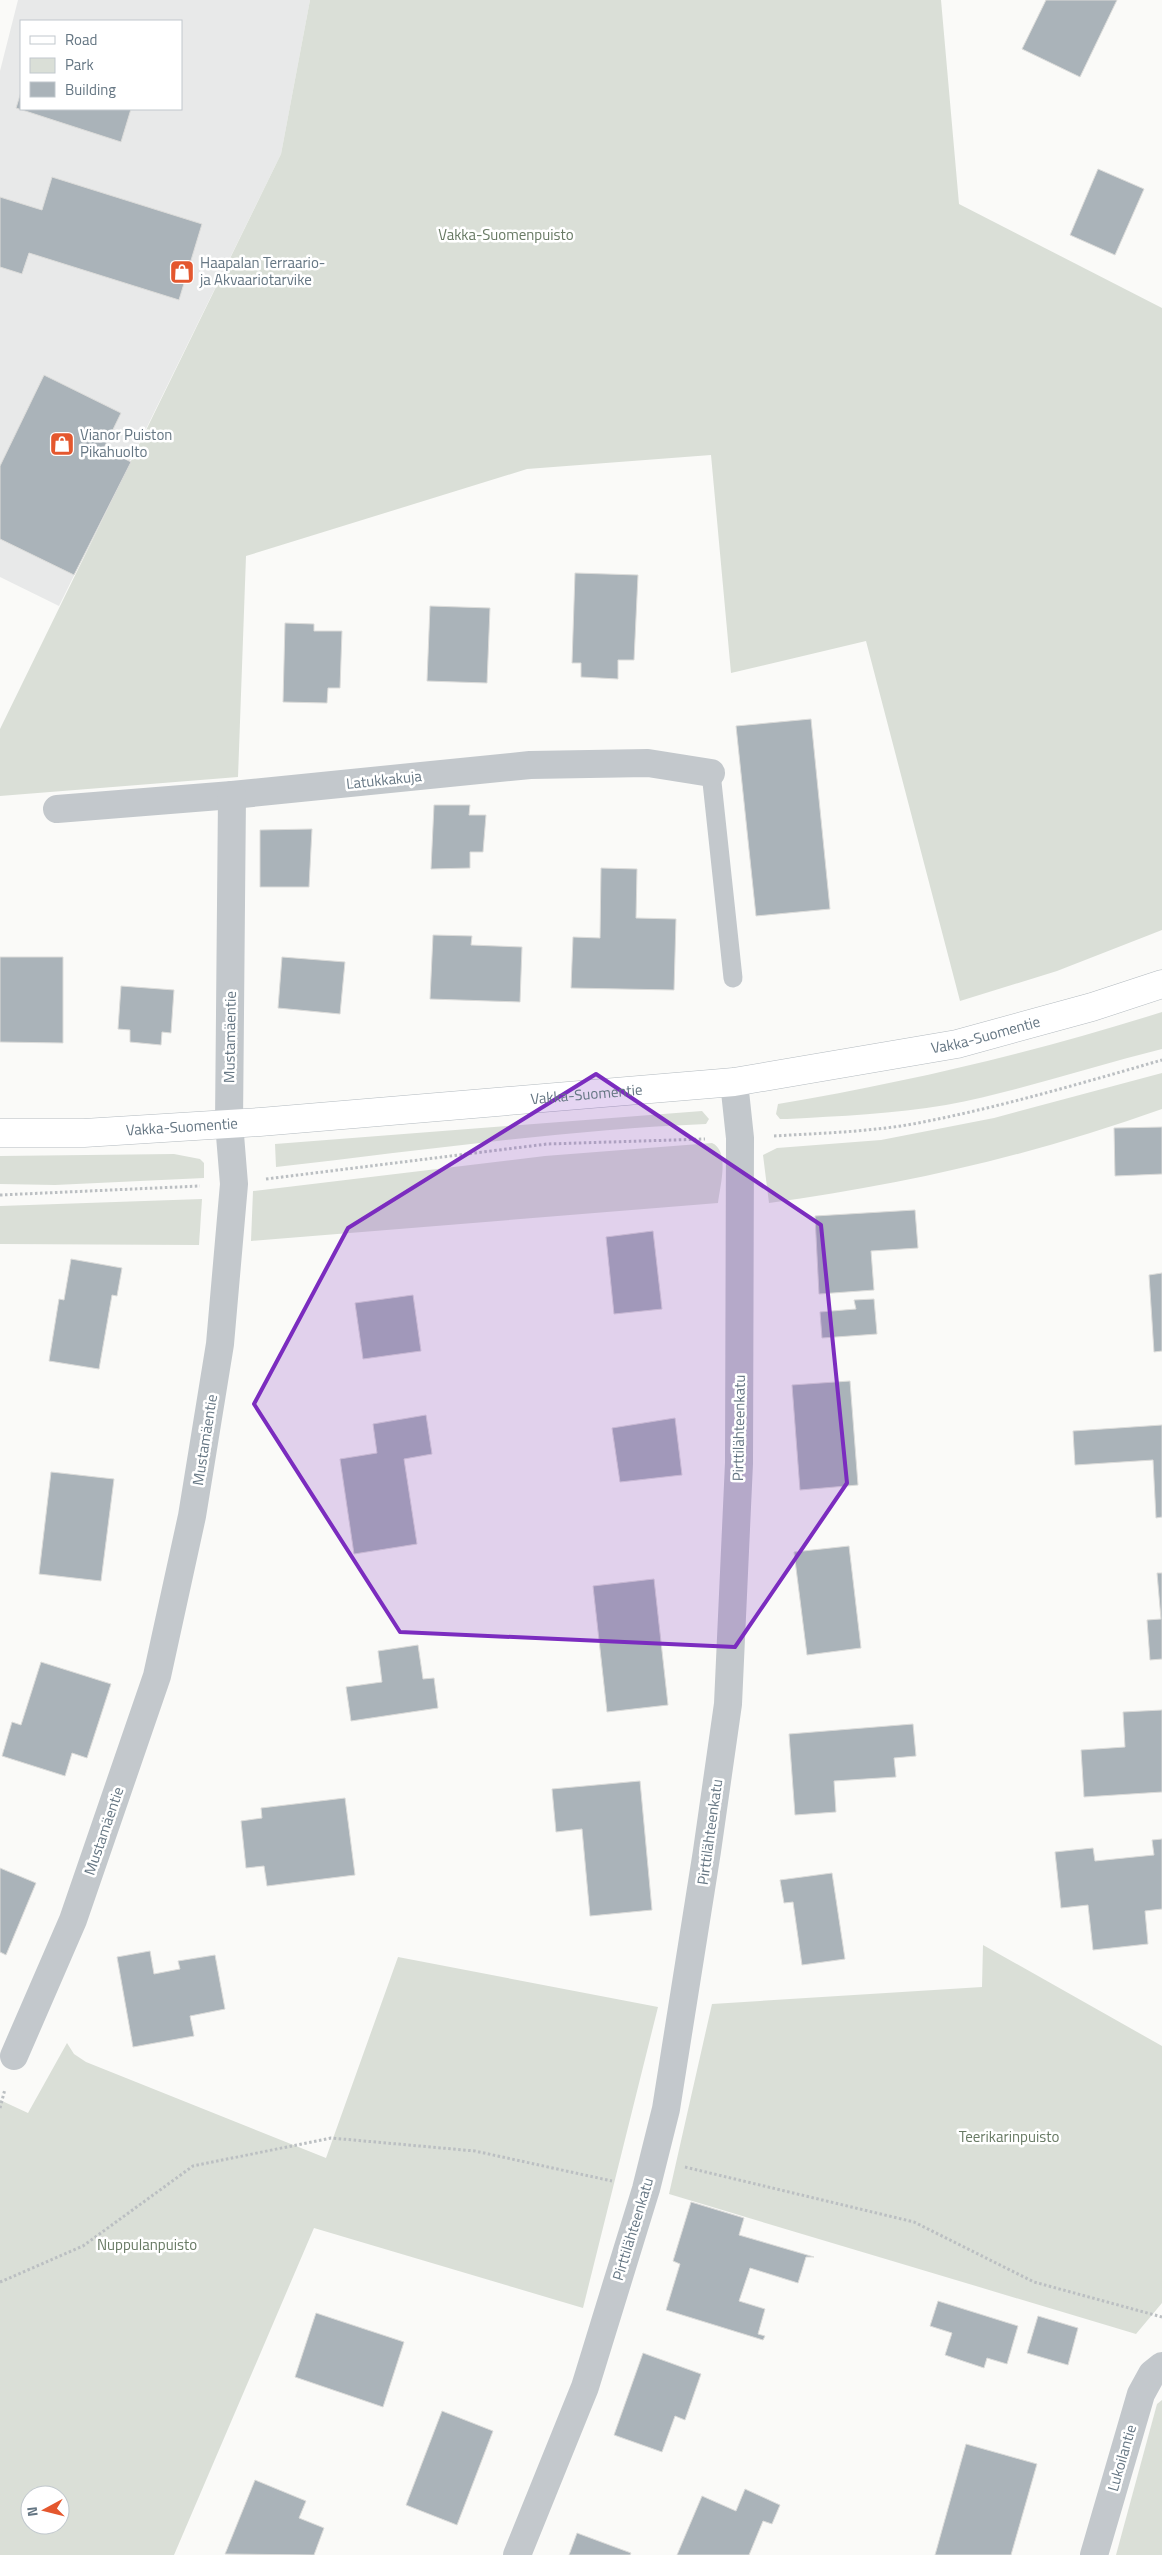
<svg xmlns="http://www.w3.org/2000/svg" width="1162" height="2555" viewBox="0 0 1162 2555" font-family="'Titillium Web',sans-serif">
<rect width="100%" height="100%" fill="#fafaf8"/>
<path fill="#e8e9e9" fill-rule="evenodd" d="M 18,0 L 310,0 L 281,154 L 59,606 L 0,577 L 0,71 ZM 21,21 L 181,21 L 181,109 L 21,109 Z"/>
<g fill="#dadfd7" fill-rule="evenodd">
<path d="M 310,0 L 941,0 L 959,204 L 1162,308 L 1162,930 L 1057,971 L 960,1001 L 866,641 L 731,673 L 711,455 L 527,469 L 246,556 L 238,777 L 0,796 L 0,729 L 281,154 Z"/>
<path d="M 1162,1012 L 1162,1049 C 1090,1067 1019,1091 946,1105 C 894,1114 840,1116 787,1119 L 780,1119 L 776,1114 L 778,1104 C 908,1082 1036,1052 1162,1012 Z"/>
<path d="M 1162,1073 L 1162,1109 C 1034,1155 903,1185 769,1203 L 763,1155 L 777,1148 L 881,1140 L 994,1118 Z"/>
<path d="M 702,1111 L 709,1119 L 706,1124 C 561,1130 419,1151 276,1167 L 275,1144 Z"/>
<path d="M 712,1143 C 730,1151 720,1186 718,1203 L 251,1241 L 253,1191 L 545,1156 Z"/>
<path d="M 174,1154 L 200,1159 L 204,1163 L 204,1178 L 55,1185 L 0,1184 L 0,1156 Z"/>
<path d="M 202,1199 L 199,1245 L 0,1244 L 0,1206 Z"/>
<path d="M 983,1945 L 1162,2046 L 1162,2303 L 1136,2334 L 669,2194 L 712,2004 L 982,1987 Z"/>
<path d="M 398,1957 L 658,2007 L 583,2308 L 314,2228 L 174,2555 L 0,2555 L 0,2100 L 28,2113 L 67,2043 L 74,2054 L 86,2062 L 326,2158 ZM 30,2495 L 60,2495 L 60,2525 L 30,2525 Z"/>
<path d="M 1162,2400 L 1162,2555 L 1116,2555 L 1157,2404 Z"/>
</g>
<g fill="#aab3b9" stroke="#dcdcda">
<path d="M 1046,0 L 1117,0 L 1080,77 L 1022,49 Z"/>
<path d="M 21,92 L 21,109 L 131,109 L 121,142 L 16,108 Z"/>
<path d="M 1098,169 L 1144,189 L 1115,255 L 1070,235 Z"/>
<path d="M 52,177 L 202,224 L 179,300 L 29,253 L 22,274 L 0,267 L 0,197 L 42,210 Z"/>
<path d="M 44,375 L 121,413 L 104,448 L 131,462 L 74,575 L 0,539 L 0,466 Z"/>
<path d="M 575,573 L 638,575 L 634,660 L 618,660 L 618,679 L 581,677 L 581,663 L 572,663 Z"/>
<path d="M 430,606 L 490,608 L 487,683 L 427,681 Z"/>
<path d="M 285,623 L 314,624 L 314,631 L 342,631 L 340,688 L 328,688 L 327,703 L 283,702 Z"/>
<path d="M 811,719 L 830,909 L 756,916 L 736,726 Z"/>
<path d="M 434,805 L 470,805 L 469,815 L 486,815 L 483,852 L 470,852 L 470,868 L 431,869 Z"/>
<path d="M 312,829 L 309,887 L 260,887 L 260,830 Z"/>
<path d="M 601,868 L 637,869 L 636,918 L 676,919 L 674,990 L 571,988 L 573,937 L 600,938 Z"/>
<path d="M 433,935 L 472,936 L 471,945 L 522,947 L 520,1002 L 430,999 Z"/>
<path d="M 0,957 L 63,957 L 63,1043 L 0,1042 Z"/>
<path d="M 282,957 L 345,962 L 340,1014 L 278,1008 Z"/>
<path d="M 121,986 L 174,990 L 171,1033 L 162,1032 L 161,1045 L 130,1042 L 130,1030 L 118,1029 Z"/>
<path d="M 1162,1127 L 1162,1174 L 1115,1176 L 1114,1128 Z"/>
<path d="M 915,1210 L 918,1248 L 871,1251 L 874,1290 L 819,1294 L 815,1216 Z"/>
<path d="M 653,1231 L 662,1309 L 614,1314 L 606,1237 Z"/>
<path d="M 71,1259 L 122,1268 L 117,1296 L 112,1295 L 99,1369 L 49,1361 L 59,1299 L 64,1300 Z"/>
<path d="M 1162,1273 L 1162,1351 L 1154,1352 L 1149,1275 Z"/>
<path d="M 413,1295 L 421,1351 L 363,1359 L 355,1303 Z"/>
<path d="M 874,1299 L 877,1334 L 822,1338 L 820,1312 L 856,1309 L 854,1300 Z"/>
<path d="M 850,1381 L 858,1485 L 800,1490 L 792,1385 Z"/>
<path d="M 426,1415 L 432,1454 L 404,1459 L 417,1544 L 354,1554 L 340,1459 L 377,1453 L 373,1424 Z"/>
<path d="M 675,1418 L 682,1475 L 620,1482 L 612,1428 Z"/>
<path d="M 1162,1425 L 1162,1517 L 1156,1518 L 1153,1460 L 1075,1465 L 1073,1431 Z"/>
<path d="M 51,1472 L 114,1479 L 101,1581 L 39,1574 Z"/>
<path d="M 849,1546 L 861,1648 L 807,1655 L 794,1552 Z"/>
<path d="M 1157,1573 L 1162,1573 L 1162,1659 L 1150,1660 L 1147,1620 L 1161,1619 Z"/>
<path d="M 654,1579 L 668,1705 L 607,1712 L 593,1586 Z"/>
<path d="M 418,1645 L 423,1679 L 434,1678 L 438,1708 L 351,1721 L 346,1687 L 382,1682 L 378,1651 Z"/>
<path d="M 41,1662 L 111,1684 L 87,1758 L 72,1753 L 65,1776 L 2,1756 L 12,1722 L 21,1725 Z"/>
<path d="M 1162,1710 L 1162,1792 L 1084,1797 L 1081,1750 L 1125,1747 L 1123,1712 Z"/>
<path d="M 913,1724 L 916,1756 L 894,1758 L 896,1777 L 834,1781 L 836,1812 L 795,1815 L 789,1734 Z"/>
<path d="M 640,1781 L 652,1910 L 590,1916 L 582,1829 L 556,1832 L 552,1789 Z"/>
<path d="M 345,1798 L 355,1875 L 267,1886 L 264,1866 L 246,1868 L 241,1821 L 262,1818 L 261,1808 Z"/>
<path d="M 1162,1839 L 1162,1909 L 1145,1911 L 1148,1944 L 1093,1950 L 1088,1905 L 1061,1908 L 1055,1852 L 1093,1848 L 1095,1861 L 1154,1855 L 1152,1840 Z"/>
<path d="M 0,1868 L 36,1883 L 6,1955 L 0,1952 Z"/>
<path d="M 832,1873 L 845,1959 L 802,1965 L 793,1902 L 784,1903 L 780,1880 Z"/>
<path d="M 150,1951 L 154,1974 L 180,1969 L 178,1961 L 215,1955 L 225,2009 L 190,2016 L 194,2036 L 133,2047 L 117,1957 Z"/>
<path d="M 691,2202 L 744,2218 L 739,2235 L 814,2257 L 806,2257 L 798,2283 L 750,2268 L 739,2301 L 765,2309 L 758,2334 L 765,2336 L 763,2340 L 666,2310 L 680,2264 L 673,2261 Z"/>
<path d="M 938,2301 L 1018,2326 L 1007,2364 L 987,2358 L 984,2368 L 945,2355 L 952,2333 L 930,2326 Z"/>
<path d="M 316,2313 L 404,2342 L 383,2407 L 295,2377 Z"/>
<path d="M 1038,2316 L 1078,2328 L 1068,2365 L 1027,2353 Z"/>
<path d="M 643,2353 L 701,2374 L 685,2420 L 675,2416 L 662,2452 L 614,2435 Z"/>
<path d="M 442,2411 L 493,2431 L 457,2525 L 406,2505 Z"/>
<path d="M 966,2444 L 1037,2464 L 1011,2555 L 935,2555 Z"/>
<path d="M 255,2480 L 306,2501 L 299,2518 L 324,2528 L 314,2555 L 225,2554 Z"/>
<path d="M 745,2489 L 780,2505 L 772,2524 L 763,2521 L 749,2555 L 677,2555 L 702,2496 L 736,2511 Z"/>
<path d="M 577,2533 L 631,2553 L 630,2555 L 569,2555 Z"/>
</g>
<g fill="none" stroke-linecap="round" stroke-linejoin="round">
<defs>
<g id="secondary">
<path id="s1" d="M 0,1133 L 84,1133 L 260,1122 L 734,1082 L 957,1044 L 1092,1007 L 1162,984"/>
</g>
</defs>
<use href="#secondary" stroke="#b3babf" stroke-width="29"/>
<g stroke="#bbbfc2" stroke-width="3" stroke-dasharray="2.5 2.5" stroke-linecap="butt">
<path d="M 774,1136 C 822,1133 871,1132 918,1123 C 1001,1107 1082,1083 1162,1060"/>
<path d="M 266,1179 L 547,1144 L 705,1139"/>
<path d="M 0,1195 L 200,1186"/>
<path d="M 0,2108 L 5,2089"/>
<path d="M 685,2167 L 914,2222 L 1034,2282 L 1162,2317"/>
<path d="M 0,2282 L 83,2246 L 193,2166 L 331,2138 L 475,2151 L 612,2181"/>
</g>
<path stroke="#c3c8cc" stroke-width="19" d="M 711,773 L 733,978"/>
<g stroke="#c3c8cc" stroke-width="28">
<path d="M 57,809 L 232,795 L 530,765 L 648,763 L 711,773"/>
<path d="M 14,2056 L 73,1920 L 157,1676 L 192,1516 L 220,1344 L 234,1184 L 229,1123 L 232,795"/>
<path d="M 517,2555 L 585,2387 L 646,2189 L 666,2109 L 707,1851 L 728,1704 L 739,1463 L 740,1138 L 734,1082"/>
<path d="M 1094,2555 L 1141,2394 L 1152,2374 L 1162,2366"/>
</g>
<use href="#secondary" stroke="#fff" stroke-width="28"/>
</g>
<path fill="#7b2cbf" fill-opacity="0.2" stroke="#7b2cbf" stroke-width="4" stroke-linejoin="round" d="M 596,1074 L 821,1225 L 847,1483 L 735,1647 L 400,1632 L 254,1404 L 348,1228 Z"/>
<defs>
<symbol id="shop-square" viewBox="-11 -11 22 22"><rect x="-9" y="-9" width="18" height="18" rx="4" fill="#e4572e" stroke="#fff"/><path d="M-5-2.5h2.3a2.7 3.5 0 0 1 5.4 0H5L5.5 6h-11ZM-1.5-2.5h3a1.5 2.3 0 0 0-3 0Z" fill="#fff"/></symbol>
</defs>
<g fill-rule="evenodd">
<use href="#shop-square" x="168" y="258" width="28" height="28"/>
<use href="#shop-square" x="48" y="430" width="28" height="28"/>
</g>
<g text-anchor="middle" stroke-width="5" stroke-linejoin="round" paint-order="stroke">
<g font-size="15" fill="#687a64" stroke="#fff">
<text x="506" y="240">Vakka-Suomenpuisto</text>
<text x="1009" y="2142">Teerikarinpuisto</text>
<text x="147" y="2250">Nuppulanpuisto</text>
</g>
<g font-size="15" fill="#657683" stroke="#fff" text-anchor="start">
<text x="200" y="268">Haapalan Terraario-<tspan x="200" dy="17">ja Akvaariotarvike</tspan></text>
<text x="80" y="440">Vianor Puiston<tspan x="80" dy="17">Pikahuolto</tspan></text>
</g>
<g font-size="15" fill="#657683" stroke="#fff">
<text transform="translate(384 780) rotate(-6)" y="5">Latukkakuja</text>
<text dy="5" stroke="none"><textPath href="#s1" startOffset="992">Vakka-Suomentie</textPath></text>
<text transform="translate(230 1037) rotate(-89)" y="5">Mustamäentie</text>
<text dy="5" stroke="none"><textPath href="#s1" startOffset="588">Vakka-Suomentie</textPath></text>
<text dy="5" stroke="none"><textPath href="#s1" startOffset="182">Vakka-Suomentie</textPath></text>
<text transform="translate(739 1428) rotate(-89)" y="5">Pirttilähteenkatu</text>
<text transform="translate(205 1440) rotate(-81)" y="5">Mustamäentie</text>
<text transform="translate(104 1831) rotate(-71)" y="5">Mustamäentie</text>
<text transform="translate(710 1832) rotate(-82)" y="5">Pirttilähteenkatu</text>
<text transform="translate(633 2229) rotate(-73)" y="5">Pirttilähteenkatu</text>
<text transform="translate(1122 2458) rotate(-74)" y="5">Lukoilantie</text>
</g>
</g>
<rect x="20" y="20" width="162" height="90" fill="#ffffff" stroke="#c1c8cd"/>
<rect x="30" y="36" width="25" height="8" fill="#ffffff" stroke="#c1c8cd"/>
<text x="65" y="45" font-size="15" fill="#657683">Road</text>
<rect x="30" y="58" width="25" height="15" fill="#dadfd7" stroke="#c1c8cd"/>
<text x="65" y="70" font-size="15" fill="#657683">Park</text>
<rect x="30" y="82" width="25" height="15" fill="#aab3b9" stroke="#c1c8cd"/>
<text x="65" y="95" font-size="15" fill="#657683">Building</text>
<g transform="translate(45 2510) rotate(263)"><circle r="24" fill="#ffffff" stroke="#c1c8cd"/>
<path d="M0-4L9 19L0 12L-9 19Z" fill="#e4572e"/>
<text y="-8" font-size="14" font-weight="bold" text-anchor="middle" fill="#657683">N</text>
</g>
</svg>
